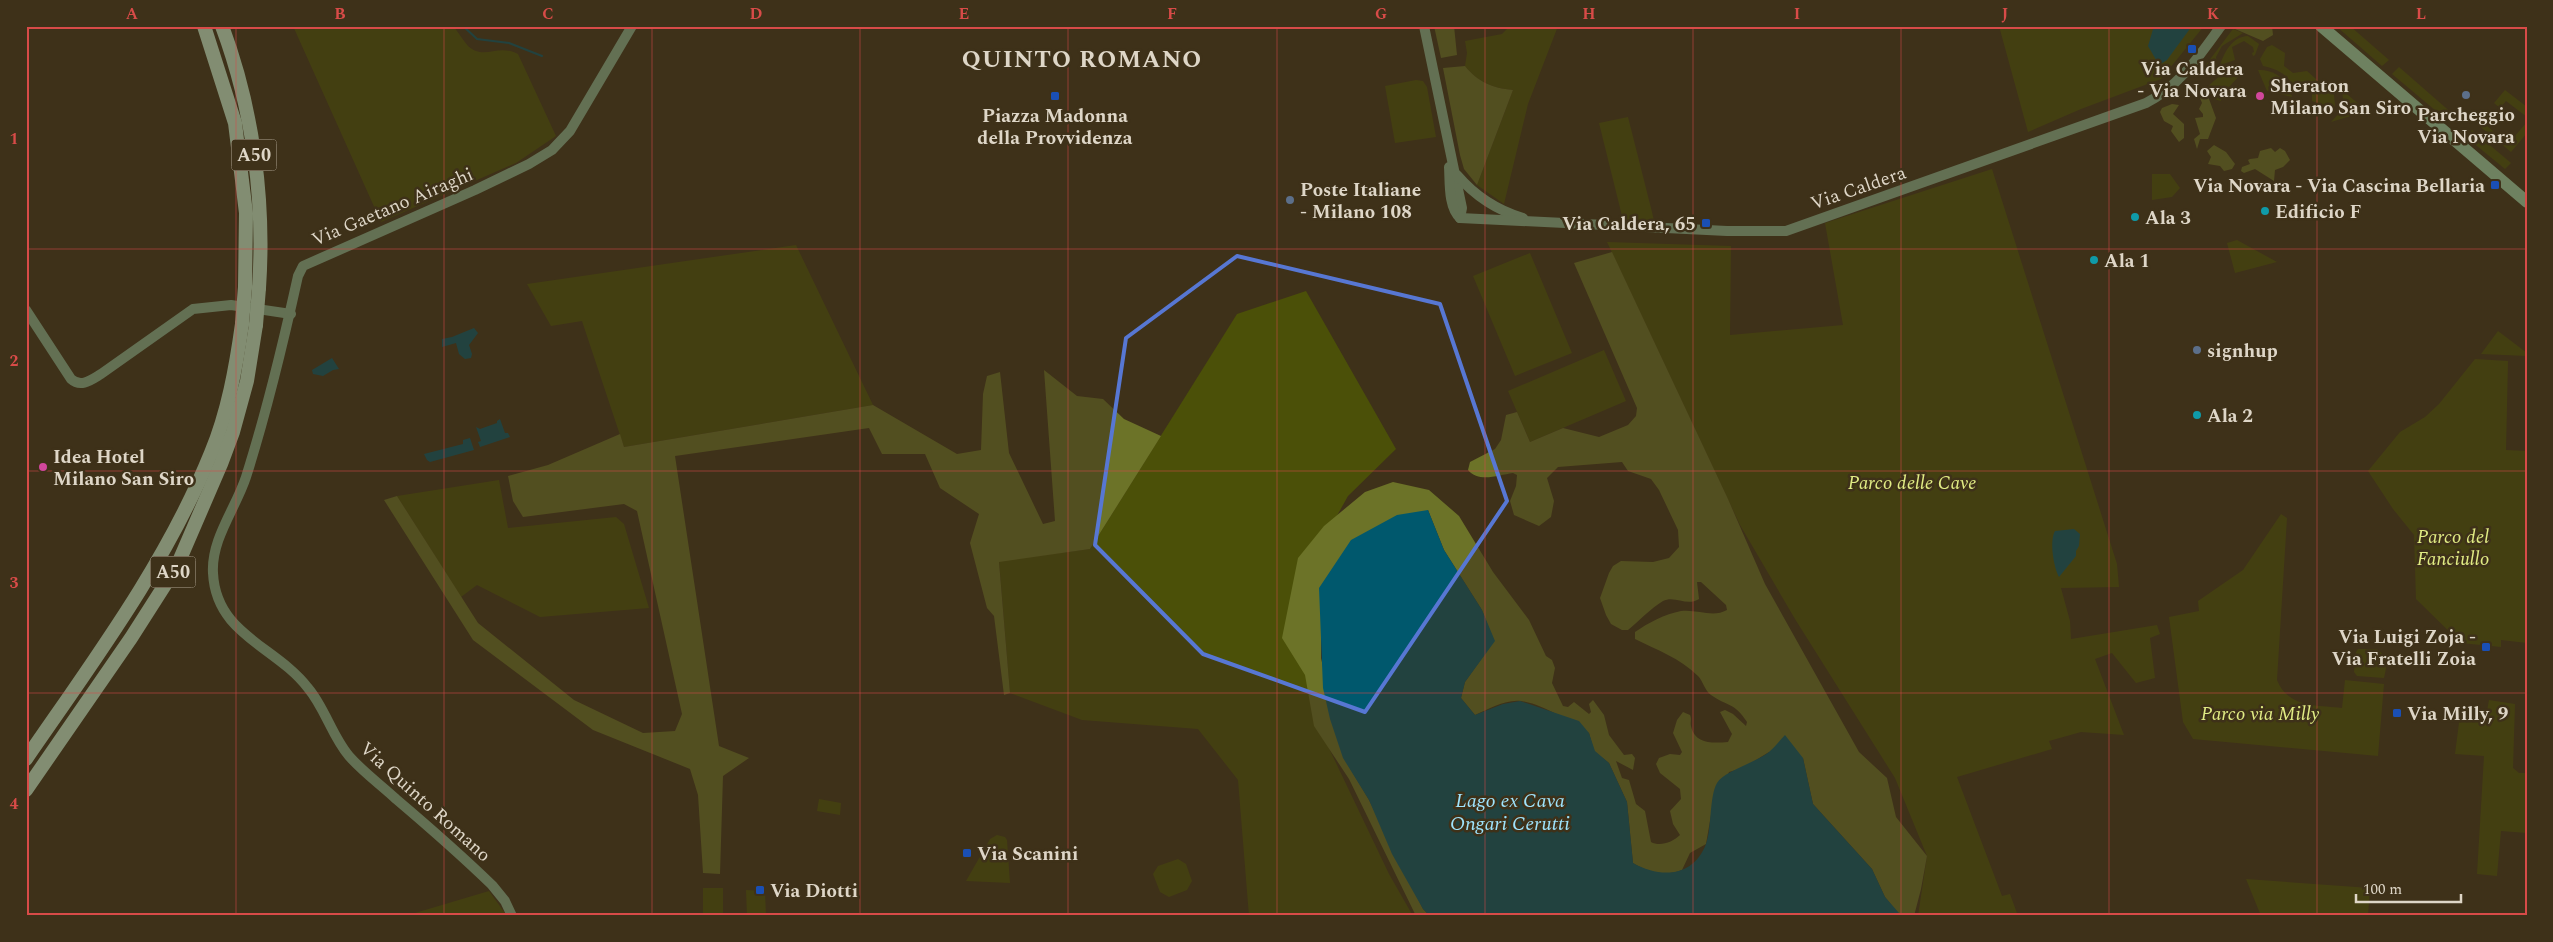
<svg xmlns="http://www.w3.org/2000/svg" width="2553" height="942" viewBox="0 0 2553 942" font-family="Spectral,serif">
<rect width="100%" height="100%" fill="#3e3119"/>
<g fill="#4b5008">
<path d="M 293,26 L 453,26 C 458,32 463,40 468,46 C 485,61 497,43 518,54 L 556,136 L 516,163 L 381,222 Z"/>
<path d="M 1510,26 L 1558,26 L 1528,104 L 1504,204 L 1477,185 L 1513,90 C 1492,88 1478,82 1465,66 L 1467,53 L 1465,41 L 1502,34 Z"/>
<path d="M 1999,26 L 2204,26 L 2161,79 L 2081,109 L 2028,132 Z"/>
<path d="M 2336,26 L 2350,26 L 2389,60 L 2382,66 Z"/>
<path d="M 2233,29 L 2243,33 L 2222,46 L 2216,57 L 2217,66 L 2207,76 L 2200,76 L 2199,74 Z"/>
<path d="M 2248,36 L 2259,44 L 2255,55 L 2253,56 L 2252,53 L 2254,52 L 2253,47 L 2244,41 L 2232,47 L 2235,60 L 2220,65 C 2225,51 2232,37 2248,36 Z"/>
<path d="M 2272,45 L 2285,53 L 2284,66 L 2293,73 L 2307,71 L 2334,95 L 2335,106 L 2326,116 L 2322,115 L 2323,105 L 2312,101 L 2312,93 L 2295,93 C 2292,76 2278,69 2263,66 L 2260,59 L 2267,47 Z"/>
<path d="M 2399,67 L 2454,115 L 2448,121 L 2392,74 Z"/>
<path d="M 2238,69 L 2240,75 L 2230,86 L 2227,94 L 2222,93 L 2221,101 L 2214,99 L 2215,91 L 2208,92 L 2207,87 L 2222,74 Z"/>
<path d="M 2258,70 C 2275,69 2289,81 2292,97 L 2267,91 Z"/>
<path d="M 1416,80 L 1423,81 L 1427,87 L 1436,137 L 1395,143 L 1385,86 Z"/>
<path d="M 2342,90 L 2367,111 L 2331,122 L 2344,108 Z"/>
<path d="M 2505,90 L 2527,107 L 2527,117 L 2506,101 L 2500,108 L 2494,103 Z"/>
<path d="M 2488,110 L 2494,115 L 2486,125 L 2508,144 L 2527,122 L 2527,133 L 2511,152 L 2477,124 Z"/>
<path d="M 1628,117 L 1652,212 L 1654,221 L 1623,220 L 1599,123 Z"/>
<path d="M 2472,130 L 2511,163 L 2505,169 L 2466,137 Z"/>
<path d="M 1992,169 L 2117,564 L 2119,587 L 2061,588 L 2070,621 L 2071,639 L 2157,625 L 2160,634 L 2150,638 L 2155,678 L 2136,683 L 2112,653 L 2095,659 L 2124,735 L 2081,732 L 2049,741 L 2052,749 L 1957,777 L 2002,896 L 2010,894 L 2018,916 L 1918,916 L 1927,856 L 1895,778 L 1795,619 L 1740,525 L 1607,242 L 1731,246 L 1730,335 L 1843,325 L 1825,223 Z"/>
<path d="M 2152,174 L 2170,174 L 2180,188 L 2172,197 L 2152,200 Z"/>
<path d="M 2237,240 L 2277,262 L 2235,273 L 2227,243 Z"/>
<path d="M 796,245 L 873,405 L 624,447 L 582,321 L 551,326 L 527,284 Z"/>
<path d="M 1530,253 L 1572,353 L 1515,376 L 1473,276 Z"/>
<path d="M 1306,291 L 1396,449 L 1348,496 L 1319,548 L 1315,719 L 1389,874 L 1413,916 L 1249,916 L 1238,780 L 1198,729 L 1082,720 L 1010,693 L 999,561 L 1090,549 L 1237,314 Z"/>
<path d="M 2498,331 L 2527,353 L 2527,356 L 2481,354 Z"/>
<path d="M 1604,350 L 1626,401 L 1530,442 L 1508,391 Z"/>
<path d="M 2475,359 L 2508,361 L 2506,450 L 2527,451 L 2527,643 L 2501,640 L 2501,647 L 2461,643 L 2416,599 L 2414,535 L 2393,509 L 2368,471 L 2400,432 L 2425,417 L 2439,404 Z"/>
<path d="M 499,480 L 508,528 L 616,517 L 624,524 L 649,608 L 540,617 L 477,585 L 461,597 L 397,496 Z"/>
<path d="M 2281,514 L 2287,518 L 2277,680 C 2288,708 2317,705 2342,708 L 2345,680 L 2384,684 L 2378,756 L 2193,739 L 2183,722 L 2169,617 L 2199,611 L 2198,601 L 2243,570 Z"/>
<path d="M 2358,649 L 2377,649 L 2388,659 L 2384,678 L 2357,676 L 2354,672 L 2356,652 Z"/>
<path d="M 2489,700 L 2515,704 L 2513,768 L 2519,773 L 2527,773 L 2527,833 L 2501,831 L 2497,876 L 2477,874 L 2484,756 L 2455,754 L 2460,715 L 2486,716 Z"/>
<path d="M 819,799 L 841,803 L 840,815 L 817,811 Z"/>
<path d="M 997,835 L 1005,837 L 1007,840 L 1010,883 L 966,881 L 990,839 Z"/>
<path d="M 1178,859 L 1186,864 L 1192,881 L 1187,890 L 1169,897 L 1160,892 L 1153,874 L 1158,866 Z"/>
<path d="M 2246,879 L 2370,888 L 2368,916 L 2261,916 Z"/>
<rect x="703" y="888" width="20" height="28"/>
<path d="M 746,890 L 765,891 L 766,916 L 747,916 Z"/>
<path d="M 489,891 L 507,916 L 405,916 Z"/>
</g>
<g fill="#6c7328">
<path d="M 1434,26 L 1454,26 L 1457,55 L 1441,58 Z"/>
<path d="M 2234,26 L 2257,28 L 2272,26 L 2273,35 L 2263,41 L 2235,29 Z"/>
<path d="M 1465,66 C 1478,82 1492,88 1513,90 L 1477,185 L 1464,169 L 1460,155 L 1443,68 Z"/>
<path d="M 2202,88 L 2205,88 L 2216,118 L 2208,139 L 2200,139 L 2197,149 L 2194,139 L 2200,134 L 2195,118 L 2203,117 L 2203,114 L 2199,109 L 2202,103 L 2200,98 Z"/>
<path d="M 2172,104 L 2179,105 L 2173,114 L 2184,124 L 2184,138 L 2179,142 L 2171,131 L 2173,126 L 2164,121 L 2160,112 L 2162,108 Z"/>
<path d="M 2214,145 L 2226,152 L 2235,164 L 2232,169 L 2224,171 L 2220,166 L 2208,164 L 2211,157 L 2207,151 Z"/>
<path d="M 2271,148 L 2275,152 L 2280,148 L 2285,151 L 2290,160 L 2283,167 L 2275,170 L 2274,181 L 2255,169 L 2244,173 L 2241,171 L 2242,167 L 2250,164 L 2248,160 L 2250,159 L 2258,158 L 2260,151 Z"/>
<path d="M 1612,252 L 1728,499 L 1765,584 L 1859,752 L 1887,778 L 1896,817 L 1927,856 L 1921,889 L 1914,916 L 1898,916 L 1898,913 L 1885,897 L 1872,869 L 1813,804 L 1803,758 L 1769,752 L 1743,768 L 1729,772 L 1711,815 L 1706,844 L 1690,853 L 1682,870 C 1665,877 1648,872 1633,863 L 1627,802 L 1609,763 L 1594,751 L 1589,733 C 1569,722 1544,704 1521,701 C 1506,699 1489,709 1475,715 L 1461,698 L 1465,682 L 1494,641 L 1482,610 L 1444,550 L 1428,510 L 1321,625 L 1321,658 L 1344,758 L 1369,800 L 1423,909 L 1430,916 L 1416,916 L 1349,779 L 1314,726 L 1305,675 L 1282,638 L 1298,558 L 1324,526 L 1365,492 L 1393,482 L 1429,490 L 1459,516 L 1493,572 L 1529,620 L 1546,656 L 1552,660 L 1555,668 L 1552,683 L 1563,706 L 1568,707 L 1574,702 L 1589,714 L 1591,712 L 1589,704 L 1593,700 L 1604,715 L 1609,735 L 1624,755 L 1632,754 L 1635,758 L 1633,770 L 1616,761 L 1622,778 L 1629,780 L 1636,804 L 1645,811 L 1651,842 C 1660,847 1673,842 1680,835 L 1673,824 L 1670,811 L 1681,799 L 1680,789 L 1660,773 L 1656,764 L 1659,758 L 1670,754 L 1680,755 L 1682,752 L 1673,733 L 1677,720 L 1683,712 L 1690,715 C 1692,719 1690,722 1691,726 C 1695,745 1714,743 1728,742 L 1732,734 L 1720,712 L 1725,710 L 1733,714 L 1746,726 L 1747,722 C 1734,702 1728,707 1711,695 C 1705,691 1703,681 1698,676 C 1680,658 1657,650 1635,639 L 1635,632 C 1648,623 1665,614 1681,611 C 1697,609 1713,618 1727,610 L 1726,605 L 1701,582 L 1697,582 L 1699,599 C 1687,607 1675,595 1663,601 C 1651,608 1639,621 1628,630 L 1622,630 L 1611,624 L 1606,615 L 1600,598 L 1609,573 L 1613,566 L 1621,561 L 1653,562 L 1669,558 L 1679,547 L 1678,530 L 1659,490 L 1651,479 L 1628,471 L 1622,462 L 1558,467 L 1547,478 L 1554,501 L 1551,517 L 1539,526 L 1514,515 L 1510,501 L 1516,486 L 1517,475 L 1513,473 C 1498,475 1479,483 1468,470 L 1470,462 L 1495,449 L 1501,440 L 1506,415 L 1517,412 L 1530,442 L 1563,428 L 1599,437 L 1628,425 L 1636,416 L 1637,408 L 1574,263 Z"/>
<path d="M 1044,370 L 1077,396 L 1103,399 L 1124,419 L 1161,436 L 1090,549 L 999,562 L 1010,693 L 1004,695 L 994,616 L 987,608 L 970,543 L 979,514 L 940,488 L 925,454 L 882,454 L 869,428 L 675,456 L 719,746 L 749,758 L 723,776 L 720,874 L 703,873 L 698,795 L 690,769 L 593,730 L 473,640 L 384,500 L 397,496 L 478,623 L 574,700 L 643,733 L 675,731 L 682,714 L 637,511 L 624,504 L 523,517 L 513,501 L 508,476 L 548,465 L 620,434 L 624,447 L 873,405 L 957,454 L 981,450 L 983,394 L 987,376 L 1000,372 L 1009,453 L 1043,524 L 1055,521 Z"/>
</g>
<g fill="#00586d">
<path d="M 2154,26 L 2192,26 L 2167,60 L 2159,65 L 2148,46 Z"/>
<path d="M 474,328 L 478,333 L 469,345 L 472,354 L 471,358 L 465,359 L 459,354 L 456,343 L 442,347 L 442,339 L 452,337 Z"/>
<path d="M 332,358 L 339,369 L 333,370 L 323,376 L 313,374 L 312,370 Z"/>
<path d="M 500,419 L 505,433 L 508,433 L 510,437 L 480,447 L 478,442 L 481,441 L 476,427 L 480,429 L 497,423 L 497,421 Z"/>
<path d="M 470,438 L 474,450 L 430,462 L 427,460 L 424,454 L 463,444 L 463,440 Z"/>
<path d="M 1428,510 L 1444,550 L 1482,610 L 1495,641 L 1465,682 L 1461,698 L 1475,715 L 1503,704 L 1520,701 L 1579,721 L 1589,733 L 1595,751 L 1609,763 L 1627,802 L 1633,863 C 1660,878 1693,878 1706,844 C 1712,828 1709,797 1717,783 C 1724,771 1757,762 1769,752 C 1775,747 1780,740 1785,735 L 1803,758 L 1813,804 L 1872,869 L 1885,897 L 1899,913 L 1898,916 L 1430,916 L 1423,909 L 1392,854 L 1369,800 L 1343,758 L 1330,719 L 1323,688 L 1319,588 L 1351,540 L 1397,515 Z"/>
<path d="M 2074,529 L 2080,534 L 2079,546 L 2076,551 L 2076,556 L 2059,577 C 2054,568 2049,541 2055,531 Z"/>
</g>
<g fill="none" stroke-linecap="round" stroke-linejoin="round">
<path stroke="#00586d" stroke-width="2" d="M 463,26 L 477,39 L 509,43 L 542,56"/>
<g stroke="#90bc9a" stroke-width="10">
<path d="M 1424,26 L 1462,208 L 1460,218"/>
<path d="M 1449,167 C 1450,182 1448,207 1460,218"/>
<path d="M 1457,175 C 1475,196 1496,210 1523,218"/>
<path d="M 1460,218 L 1727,231 L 1786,231 L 2146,103 C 2180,86 2199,56 2221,26"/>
<path d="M 26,310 L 71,379 C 81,388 91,380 101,374 L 193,309 L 231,305 L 291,314"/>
<path d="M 512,916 L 505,901 L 492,885 C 461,855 429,827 396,799 C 381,785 363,772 349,756 C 332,736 325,708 308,688 C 276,646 216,635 213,573 C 211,539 236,508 246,477 C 267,411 283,344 298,276 L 303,266 L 475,190 L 529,164 L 552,150 L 570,131 L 632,26"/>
</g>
<path stroke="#a8e2b6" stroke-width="12" d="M 2321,26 L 2527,202"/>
<g stroke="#d4fddd" stroke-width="14">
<path d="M 204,26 L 235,123 L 246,213 L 245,287"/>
<path d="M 222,26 C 253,109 265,200 259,288"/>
<path d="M 26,759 C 94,660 166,564 211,453 C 228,412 236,367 242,324"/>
<path d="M 26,790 L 131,638 L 177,566 L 221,464 L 233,432 L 247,381 L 256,325"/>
</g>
<g stroke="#d4fddd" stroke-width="14">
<path d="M 242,324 L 245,287"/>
<path d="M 256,325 L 259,288"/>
</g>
</g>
<path d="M0 0H2553V942H0ZM 1237,256 L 1440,304 L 1507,501 L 1365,712 L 1203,654 L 1095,545 L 1126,338 Z" fill="#3e3119" fill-opacity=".55" fill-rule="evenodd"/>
<path fill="none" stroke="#5777d3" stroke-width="4" stroke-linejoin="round" d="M 1237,256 L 1440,304 L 1507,501 L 1365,712 L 1203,654 L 1095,545 L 1126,338 Z"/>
<path fill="none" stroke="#d84b48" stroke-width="1" stroke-opacity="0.55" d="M 236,26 L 236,916M 444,26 L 444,916M 652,26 L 652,916M 860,26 L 860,916M 1068,26 L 1068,916M 1277,26 L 1277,916M 1485,26 L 1485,916M 1693,26 L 1693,916M 1901,26 L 1901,916M 2109,26 L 2109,916M 2317,26 L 2317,916M 26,249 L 2527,249M 26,471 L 2527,471M 26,693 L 2527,693"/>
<g fill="#1a4fb4" stroke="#3e3119" stroke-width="2">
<rect x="2187" y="44" width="10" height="10" rx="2.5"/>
<rect x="1050" y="91" width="10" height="10" rx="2.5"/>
<rect x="2490" y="180" width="10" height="10" rx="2.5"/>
<rect x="1701" y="218" width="10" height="10" rx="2.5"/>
<rect x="2481" y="642" width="10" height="10" rx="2.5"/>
<rect x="2392" y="708" width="10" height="10" rx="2.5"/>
<rect x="962" y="848" width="10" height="10" rx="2.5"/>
<rect x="755" y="885" width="10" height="10" rx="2.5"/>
</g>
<g fill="#5c6f8a" stroke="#3e3119" stroke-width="2">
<circle cx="2466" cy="95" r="5"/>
<circle cx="1290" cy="200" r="5"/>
<circle cx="2197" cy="350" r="5"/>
</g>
<g fill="#d1479c" stroke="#3e3119" stroke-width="2">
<circle cx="2260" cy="96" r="5"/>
<circle cx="43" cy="467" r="5"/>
</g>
<g fill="#0f9aa8" stroke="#3e3119" stroke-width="2">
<circle cx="2265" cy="211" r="5"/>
<circle cx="2135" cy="217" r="5"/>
<circle cx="2094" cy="260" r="5"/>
<circle cx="2197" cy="415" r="5"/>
</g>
<g text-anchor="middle" stroke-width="5" stroke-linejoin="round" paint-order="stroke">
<g fill="#3e3119" stroke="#aea493" stroke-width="1">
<rect x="231.5" y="139.5" width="45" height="31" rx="4"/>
<rect x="150.5" y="556.5" width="45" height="31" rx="4"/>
</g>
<g font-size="18" font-weight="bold" fill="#ded6c7">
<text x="254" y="161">A50</text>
<text x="173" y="578">A50</text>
</g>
<g font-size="19" font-weight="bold" fill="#ded6c7" stroke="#3e3119" text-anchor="start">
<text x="2192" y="75" text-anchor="middle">Via Caldera<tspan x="2192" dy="22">- Via Novara</tspan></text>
<text x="2270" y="92">Sheraton<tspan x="2270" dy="22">Milano San Siro</tspan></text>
<text x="2466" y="121" text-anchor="middle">Parcheggio<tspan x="2466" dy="22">Via Novara</tspan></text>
<text x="1055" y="122" text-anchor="middle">Piazza Madonna<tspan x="1055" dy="22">della Provvidenza</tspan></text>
<text x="2485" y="192" text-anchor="end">Via Novara - Via Cascina Bellaria</text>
<text x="1300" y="196">Poste Italiane<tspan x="1300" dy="22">- Milano 108</tspan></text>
<text x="2275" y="218">Edificio F</text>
<text x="2145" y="224">Ala 3</text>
<text x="1696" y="230" text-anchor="end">Via Caldera, 65</text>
<text x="2104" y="267">Ala 1</text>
<text x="2207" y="357">signhup</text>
<text x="2207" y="422">Ala 2</text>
<text x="53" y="463">Idea Hotel<tspan x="53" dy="22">Milano San Siro</tspan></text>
<text x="2476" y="643" text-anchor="end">Via Luigi Zoja -<tspan x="2476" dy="22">Via Fratelli Zoia</tspan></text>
<text x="2407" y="720">Via Milly, 9</text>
<text x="977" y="860">Via Scanini</text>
<text x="770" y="897">Via Diotti</text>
</g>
<g font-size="19" fill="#ded6c7" stroke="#3e3119">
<text transform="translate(1858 187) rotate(-19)" y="7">Via Caldera</text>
<text transform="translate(392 206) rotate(-23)" y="7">Via Gaetano Airaghi</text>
<text transform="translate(426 801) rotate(42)" y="7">Via Quinto Romano</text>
</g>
<g font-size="19" font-style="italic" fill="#e1ec84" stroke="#3e3119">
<text x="1912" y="489">Parco delle Cave</text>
<text x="2453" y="543">Parco del<tspan x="2453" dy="22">Fanciullo</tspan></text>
<text x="2260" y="720">Parco via Milly</text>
</g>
<g font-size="20" font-style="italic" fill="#9ee3fc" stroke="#3e3119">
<text x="1510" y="807">Lago ex Cava<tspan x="1510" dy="23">Ongari Cerutti</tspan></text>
</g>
<g font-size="24" font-weight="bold" letter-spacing="1" fill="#ded6c7" stroke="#3e3119">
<text x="1082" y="67">QUINTO ROMANO</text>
</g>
</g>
<rect width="2553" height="942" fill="none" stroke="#3e3119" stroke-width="55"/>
<path d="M2356 894v8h105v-8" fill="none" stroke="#ded6c7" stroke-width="2.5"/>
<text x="2363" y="894" font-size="15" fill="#ded6c7" stroke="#3e3119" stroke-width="4" paint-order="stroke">100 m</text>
<rect x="28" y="28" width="2498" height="886" fill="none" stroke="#d84b48" stroke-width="2"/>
<g font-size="16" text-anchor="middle" font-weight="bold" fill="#d84b48">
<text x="132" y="19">A</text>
<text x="340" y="19">B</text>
<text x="548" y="19">C</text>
<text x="756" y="19">D</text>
<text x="964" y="19">E</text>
<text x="1172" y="19">F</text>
<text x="1381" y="19">G</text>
<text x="1589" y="19">H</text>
<text x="1797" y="19">I</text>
<text x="2005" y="19">J</text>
<text x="2213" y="19">K</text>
<text x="2421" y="19">L</text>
<text x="14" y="144">1</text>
<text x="14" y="366">2</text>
<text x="14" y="588">3</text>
<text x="14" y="809">4</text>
</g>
</svg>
